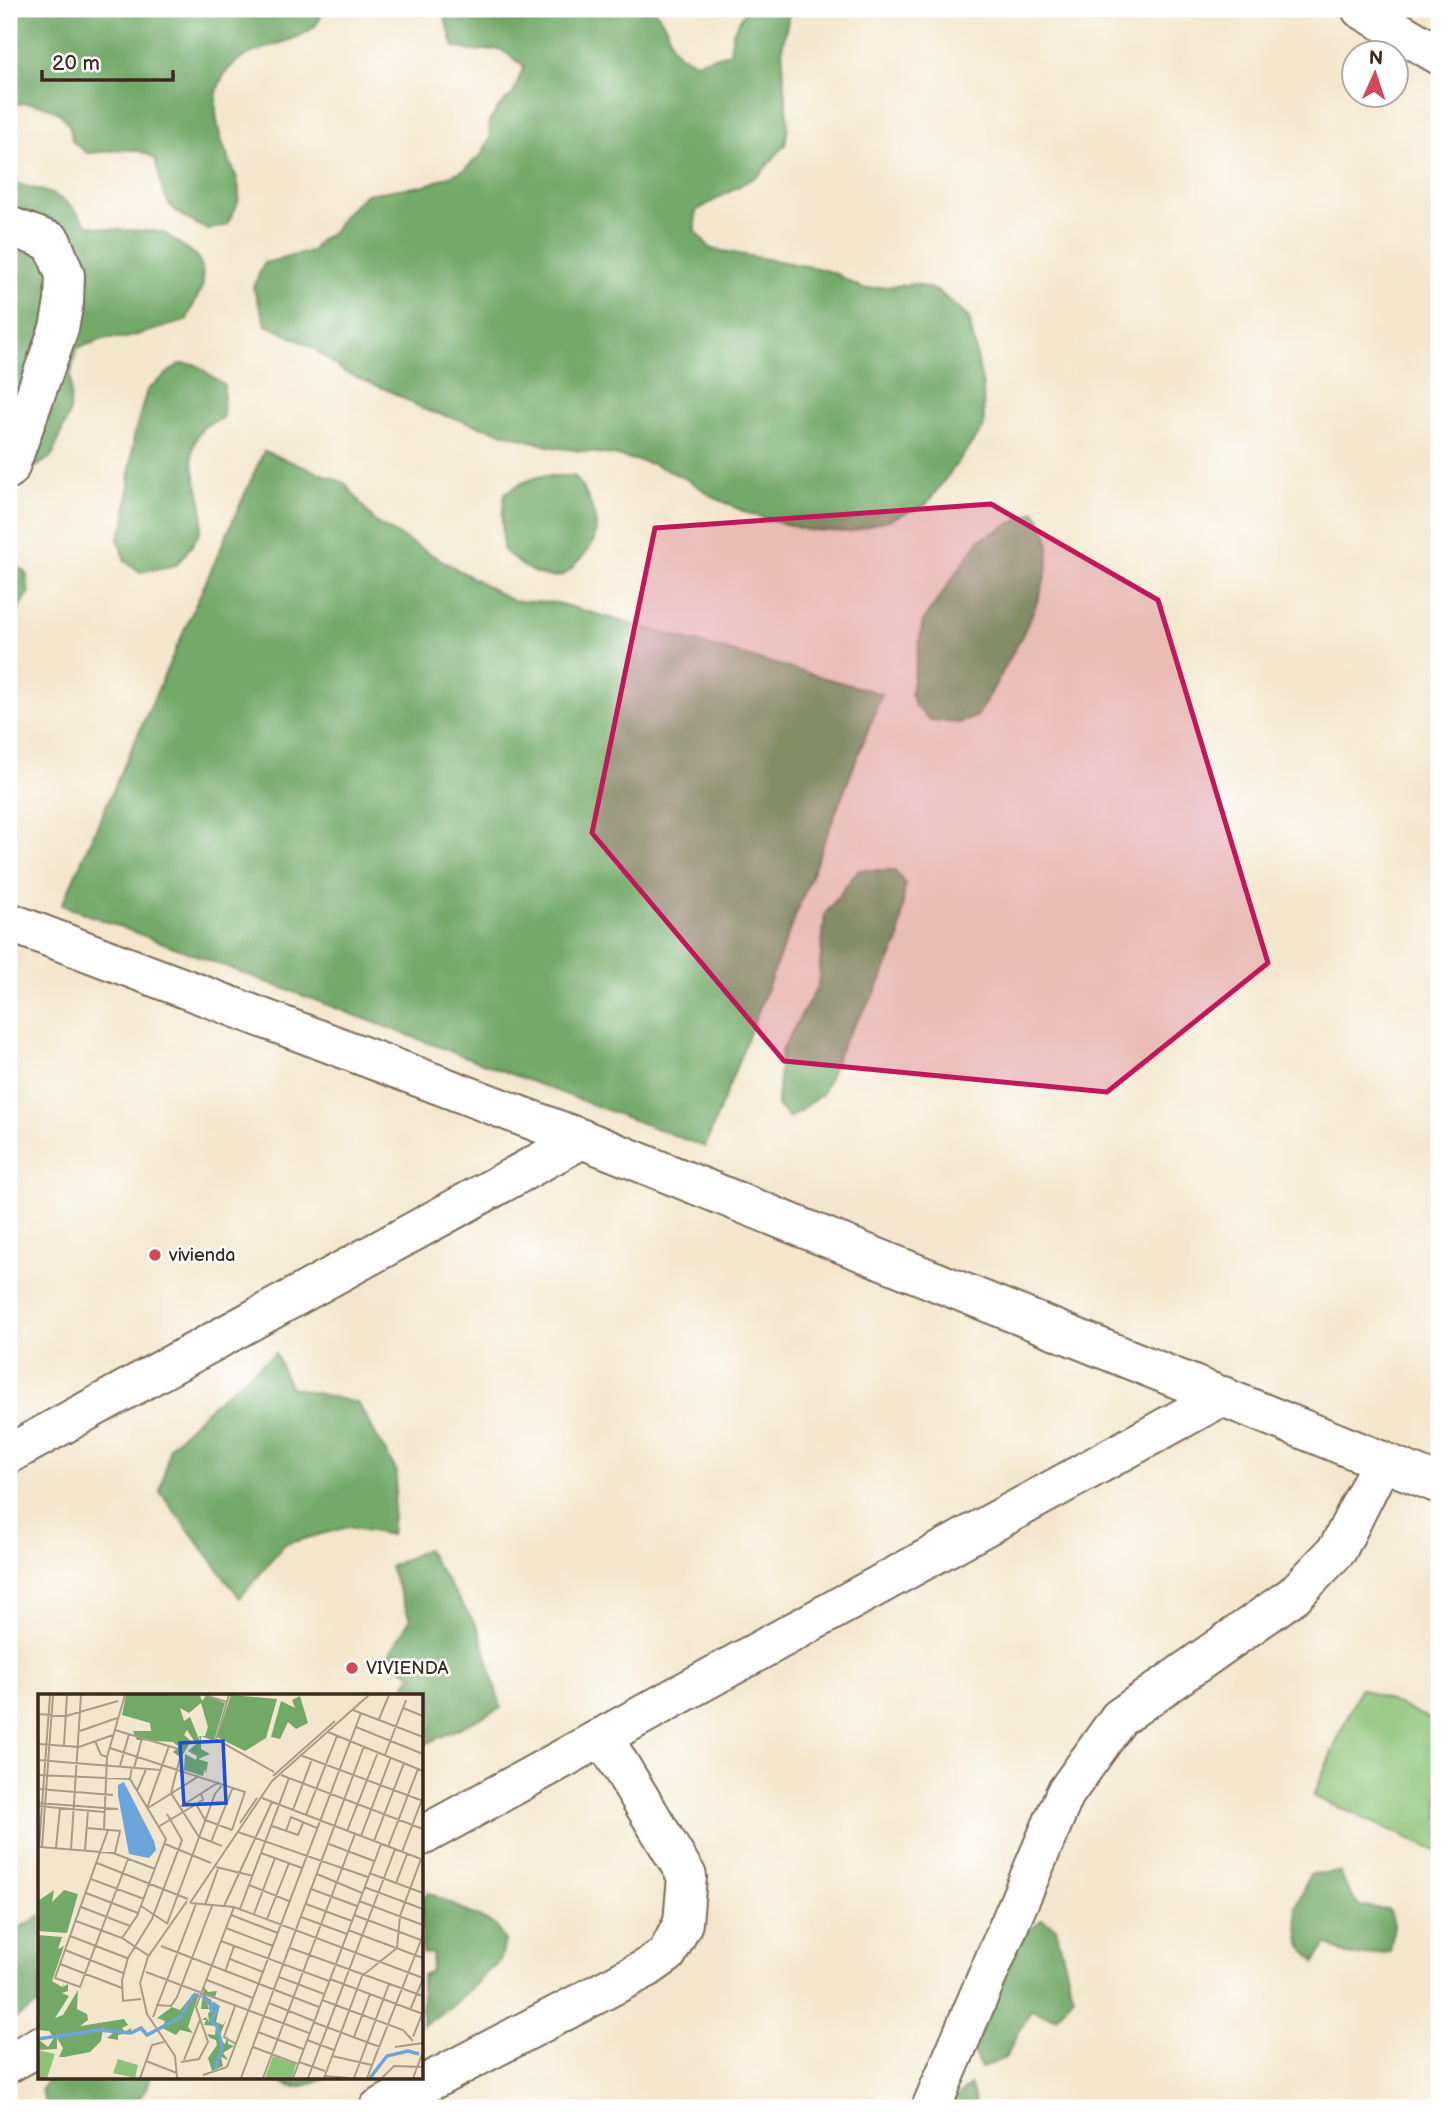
<svg xmlns="http://www.w3.org/2000/svg" width="1448" height="2117" viewBox="0 0 1448 2117" font-family="'Balsamiq Sans',sans-serif">
<rect width="100%" height="100%" fill="#fff"/>
<filter id="ink" filterUnits="userSpaceOnUse"><feTurbulence type="fractalNoise" baseFrequency=".0143" numOctaves="2"/><feDisplacementMap in="SourceGraphic" scale="14" xChannelSelector="R" yChannelSelector="G"/><feConvolveMatrix kernelMatrix="1 2 1 2 8 2 1 2 1" color-interpolation-filters="sRGB"/></filter>
<filter id="wash" filterUnits="userSpaceOnUse"><feTurbulence type="fractalNoise" baseFrequency=".00686" numOctaves="4" result="noise"/><feDisplacementMap in="SourceGraphic" scale="28" xChannelSelector="R" yChannelSelector="G"/><feGaussianBlur stdDeviation="1.57" result="paint"/><feColorMatrix in="noise" values="0 0 0 0 0 0 0 0 0 0 0 0 0 0 0 0 0 1.4 0 .05"/><feComposite in="paint" operator="in"/></filter>
<g filter="url(#wash)">
<rect width="100%" height="100%" fill="#f3e6cc"/>
<path fill="#8dc376" stroke="#64764a" stroke-width="2" d="M 1360,1688 L 1439,1723 L 1439,1852 L 1313,1796 Z"/>
<g fill="#72a967" stroke="#566a42" stroke-width="2">
<path d="M 9,9 L 325,9 C 321,15 319,22 314,27 C 286,50 236,44 220,83 C 212,101 217,127 223,145 C 229,163 240,177 239,196 C 239,205 231,216 227,225 L 208,230 C 162,206 167,207 155,159 C 134,143 112,152 87,153 L 72,141 C 72,109 40,101 13,104 L 9,111 Z"/>
<path d="M 442,9 L 655,9 L 666,27 L 672,45 L 680,55 L 695,62 L 730,53 L 733,32 L 746,9 L 786,9 L 789,14 L 782,49 L 788,128 L 785,145 L 760,174 L 696,211 L 695,231 L 711,249 L 817,268 L 834,273 L 863,289 L 915,284 L 938,291 L 969,318 L 983,387 L 984,427 L 926,505 L 888,520 L 849,532 L 806,530 L 747,513 L 713,497 L 689,480 L 653,464 L 613,455 L 552,447 L 425,410 L 392,392 L 344,372 L 309,345 L 266,325 L 253,287 L 264,263 L 312,251 L 319,241 L 334,231 L 344,215 L 366,194 L 427,185 L 464,170 L 482,154 L 490,138 L 489,121 L 500,106 L 513,94 L 524,66 L 500,49 L 472,51 L 454,47 Z"/>
<path d="M 1075,9 L 1138,9 L 1107,24 L 1075,20 Z"/>
<path d="M 9,182 C 41,190 67,193 86,224 L 107,229 L 163,232 L 197,256 L 202,267 L 203,285 L 186,321 L 126,338 L 107,338 L 77,348 L 71,373 L 70,411 L 52,456 L 9,485 Z"/>
<path d="M 179,364 L 195,364 L 224,385 L 223,418 C 217,421 207,424 203,428 C 177,457 207,492 202,523 C 200,538 185,554 176,565 L 140,572 L 125,561 L 118,539 L 125,522 L 134,435 L 147,390 Z"/>
<path d="M 264,451 L 345,483 L 375,522 L 513,601 L 557,603 L 882,694 L 705,1147 L 62,905 Z"/>
<path d="M 541,476 L 574,476 C 585,488 600,519 595,536 C 592,547 585,555 577,562 C 574,566 569,572 565,574 C 542,584 518,564 503,549 L 502,518 L 505,493 L 524,482 Z"/>
<path d="M 1035,511 C 1039,518 1045,526 1047,535 C 1060,584 1001,672 978,716 L 960,723 L 930,720 L 915,706 L 911,692 L 923,621 L 979,540 Z"/>
<path d="M 9,563 L 26,572 L 29,593 L 17,612 L 9,615 Z"/>
<path d="M 858,870 L 894,870 L 905,884 L 899,941 L 875,993 L 844,1041 L 822,1094 L 790,1118 L 777,1106 L 781,1051 L 818,986 L 825,914 Z"/>
<path d="M 275,1353 L 290,1387 L 358,1403 L 397,1472 L 391,1535 L 348,1527 L 285,1544 L 240,1598 L 160,1492 L 170,1446 L 214,1403 Z"/>
<path d="M 426,1549 L 479,1630 L 501,1708 L 422,1746 L 422,1695 L 400,1695 L 412,1674 L 386,1660 L 410,1619 L 390,1567 Z"/>
<path d="M 1340,1872 L 1350,1895 L 1361,1907 L 1388,1909 L 1394,1924 L 1390,1952 L 1351,1956 L 1326,1944 L 1315,1962 L 1300,1943 L 1296,1907 L 1310,1874 Z"/>
<path d="M 429,1893 L 495,1925 L 505,1941 L 501,1959 L 449,2009 L 422,2025 L 422,1975 L 431,1971 L 433,1954 L 422,1953 L 422,1898 Z"/>
<path d="M 40,1916 L 40,2003 L 9,2023 L 9,1934 Z"/>
<path d="M 1042,1919 L 1056,1928 L 1073,1996 L 1056,2018 L 1031,2010 L 1005,2058 L 981,2068 L 969,2044 L 997,1962 Z"/>
<path d="M 49,2077 L 150,2077 L 143,2095 L 121,2108 L 47,2108 L 41,2090 Z"/>
<path d="M 276,2077 L 327,2077 C 308,2084 292,2095 276,2077 Z"/>
<path d="M 970,2085 L 978,2108 L 945,2108 L 946,2107 Z"/>
</g>
</g>
<g filter="url(#ink)">
<g fill="none" stroke-linecap="round" stroke-linejoin="round">
<defs>
<g id="minor">
<path d="M 1361,9 L 1439,55"/>
<path d="M 9,226 L 52,242 L 65,275 L 64,302 L 59,328 L 9,469"/>
<path d="M 9,922 L 582,1139 L 1439,1484"/>
<path d="M 9,1454 L 582,1139"/>
<path d="M 422,1836 L 1223,1396"/>
<path d="M 9,2063 L 40,2046"/>
<path d="M 379,2108 L 647,1968 L 667,1954 L 683,1923 L 687,1876 L 603,1737"/>
<path d="M 931,2108 L 1065,1794 L 1119,1718 L 1294,1595 L 1338,1549 L 1382,1461"/>
</g>
</defs>
<use href="#minor" stroke="#7b6c5b" stroke-width="42"/>
<use href="#minor" stroke="#fff" stroke-width="38"/>
</g>
</g>
<path fill="#c2185b" fill-opacity="0.2" stroke="#c2185b" stroke-width="5" stroke-linejoin="round" d="M 991,504 L 1158,600 L 1268,963 L 1107,1092 L 784,1061 L 592,833 L 655,528 Z"/>
<g fill="#d1495b" stroke="#fff" stroke-width="2.5">
<circle cx="155" cy="1255" r="7"/>
<circle cx="352" cy="1668" r="7"/>
</g>
<g text-anchor="middle" stroke-width="5" stroke-linejoin="round" paint-order="stroke">
<g font-size="18" fill="#3b2a1e" stroke="#fff" text-anchor="start">
<text x="169" y="1261">vivienda</text>
<text x="366" y="1674">VIVIENDA</text>
</g>
</g>
<g transform="translate(38 1694)">
<rect width="385" height="385" fill="#f3e6cc"/>
<path d="M 0,356 L 17,360 L 9,384 L 0,384 ZM 235,362 L 258,370 L 254,384 L 227,384 ZM 80,365 L 100,371 L 97,384 L 75,379 Z" fill="#8dc376"/>
<path d="M 88,1 L 162,1 L 164,7 L 168,2 L 187,9 L 176,47 L 163,42 L 163,55 L 172,60 L 160,65 L 170,68 L 168,80 L 167,75 L 165,82 L 146,76 L 147,60 L 158,66 L 159,62 L 150,57 L 158,50 L 149,36 L 146,41 L 153,47 L 143,64 L 135,58 L 141,53 L 135,48 L 99,46 L 95,37 L 113,37 L 112,29 L 84,21 ZM 163,9 L 170,33 L 167,42 L 161,42 L 163,50 L 152,23 L 146,27 L 142,14 L 151,19 ZM 193,1 L 239,5 L 228,44 L 207,57 L 179,43 ZM 262,2 L 270,29 L 258,35 L 250,28 L 242,45 L 233,43 L 243,7 L 257,14 L 254,6 ZM 16,196 L 14,208 L 26,196 L 40,200 L 29,239 L 0,237 L 0,207 ZM 0,241 L 24,243 L 20,255 L 26,252 L 14,287 L 24,293 L 26,289 L 25,293 L 30,290 L 30,297 L 24,299 L 31,302 L 17,324 L 25,321 L 40,296 L 39,315 L 49,320 L 50,326 L 42,332 L 86,325 L 90,331 L 84,334 L 87,338 L 93,334 L 93,339 L 80,341 L 80,346 L 69,344 L 75,339 L 65,334 L 63,347 L 52,358 L 26,363 L 21,363 L 25,354 L 19,344 L 19,355 L 0,356 L 0,345 L 10,353 L 16,344 L 11,337 L 0,336 ZM 166,293 L 170,298 L 179,297 L 177,303 L 167,302 L 181,315 L 178,328 L 185,331 L 188,326 L 181,344 L 187,350 L 190,341 L 190,350 L 196,352 L 185,359 L 190,366 L 183,363 L 185,372 L 174,377 L 170,364 L 179,351 L 178,346 L 172,344 L 169,340 L 177,341 L 178,332 L 166,331 L 168,326 L 164,326 L 168,323 L 171,328 L 170,319 L 175,317 L 169,309 L 171,315 L 163,315 ZM 157,298 L 160,303 L 150,333 L 155,339 L 142,336 L 138,341 L 124,334 L 127,327 L 119,324 L 134,313 L 142,316 Z" fill="#72a967" fill-rule="evenodd"/>
<path d="M 86,88 L 116,147 L 118,156 L 111,164 L 91,160 L 80,101 L 80,91 Z" fill="#6ba5db"/>
<path fill="none" stroke="#6ba5db" stroke-width="3.5" d="M 164,302 L 172,307 L 173,315 L 176,310 L 180,313 L 173,327 L 179,332 L 184,353 L 177,374M 0,345 L 60,336 L 93,339 L 103,334 L 109,341 L 143,323 L 155,302 L 161,301M 332,384 L 349,362 L 370,357 L 381,360"/>
<path fill="none" stroke="#a99b86" stroke-width="2" d="M 166,1 L 189,8M 191,1 L 178,45 L 236,78M 365,14 L 385,22M 315,16 L 385,43M 0,20 L 28,22 L 80,7M 341,25 L 351,1M 318,33 L 385,60M 77,36 L 144,56 L 133,99 L 161,143 L 184,152M 42,37 L 79,24M 290,38 L 385,77M 57,47 L 63,61 L 69,63M 0,50 L 41,53 L 75,41M 26,51 L 29,1M 72,54 L 207,98 L 194,136M 262,61 L 385,107M 347,61 L 368,6M 0,66 L 123,76M 82,72 L 91,40M 96,74 L 104,44M 0,81 L 92,85M 243,81 L 385,135M 235,82 L 297,27M 0,95 L 75,101M 99,97 L 108,75M 224,104 L 383,165M 0,109 L 80,115M 158,110 L 167,126 L 194,136M 0,112 L 66,118M 142,113 L 181,88M 109,114 L 131,52M 110,114 L 161,82M 255,116 L 274,65M 268,121 L 299,42M 202,129 L 219,104M 234,132 L 260,141 L 265,129M 120,133 L 165,106 L 163,99M 49,134 L 82,137 L 77,159M 66,135 L 69,63 L 87,1M 70,136 L 17,284 L 42,293 L 90,165M 248,137 L 253,123 L 279,134M 309,137 L 340,58M 200,138 L 330,183M 323,142 L 353,63M 336,147 L 366,69M 173,148 L 195,93M 127,150 L 173,169M 291,150 L 336,167M 1,153 L 12,1M 2,153 L 75,159 L 117,175M 4,153 L 15,1M 350,153 L 380,75M 18,154 L 22,114M 33,155 L 43,1M 47,156 L 50,116M 364,158 L 385,103M 223,159 L 264,174M 59,169 L 150,205M 178,173 L 215,182M 331,179 L 385,199M 279,180 L 324,199M 53,185 L 106,205M 358,189 L 369,160M 211,191 L 251,207M 326,193 L 385,215M 273,195 L 319,212M 48,199 L 100,219M 321,207 L 385,231M 152,209 L 196,213 L 385,284M 152,209 L 234,87 L 331,1M 268,210 L 314,227M 167,211 L 180,175M 103,212 L 130,230M 186,212 L 234,108M 43,213 L 92,232M 202,215 L 251,84M 216,220 L 237,164M 193,221 L 240,239M 316,221 L 383,246M 263,223 L 309,240M 229,225 L 251,169M 38,227 L 84,244 L 111,262M 129,230 L 177,100 L 185,90M 188,234 L 235,252M 310,236 L 385,264M 32,242 L 89,264M 84,244 L 99,222 L 128,145 L 92,85 L 94,73M 183,247 L 291,287M 123,252 L 281,313M 252,254 L 385,302M 27,256 L 85,279M 192,265 L 225,278M 22,270 L 84,294M 108,278 L 271,339M 187,278 L 196,252M 241,283 L 286,300M 292,285 L 385,320M 169,286 L 215,304M 103,305 L 85,307 L 84,286 L 90,264 L 114,225 L 144,146 L 129,120M 284,306 L 365,336 L 375,347M 231,309 L 276,327M 118,311 L 133,312 L 139,303 L 174,212M 197,312 L 186,343 L 198,350M 372,316 L 385,285M 115,323 L 158,210M 275,328 L 342,353M 220,338 L 265,355M 316,343 L 332,300M 375,343 L 384,320M 269,346 L 296,356M 215,353 L 260,370M 357,353 L 385,349M 294,362 L 334,371M 146,366 L 162,326M 108,367 L 139,379M 143,368 L 161,365 L 170,348 L 158,313 L 196,213M 261,368 L 287,377M 189,373 L 323,19M 165,381 L 189,373M 286,382 L 312,384M 102,384 L 114,351 L 126,348M 139,384 L 137,362 L 109,320 L 102,289 L 110,263 L 149,207M 203,384 L 326,52M 225,384 L 317,140M 255,384 L 343,150M 270,384 L 357,155M 286,384 L 324,282 L 359,254 L 362,222 L 383,165M 316,384 L 351,290M 329,384 L 385,241M 344,384 L 356,372 L 385,373M 375,384 L 385,358"/>
<path fill="#1d4ed8" fill-opacity="0.15" stroke="#1d4ed8" stroke-width="3.5" d="M 185,47 L 188,109 L 146,111 L 142,49 Z"/>
<rect width="385" height="385" fill="none" stroke="#3b2a1e" stroke-width="3.5"/>
</g>
<rect width="1448" height="2117" fill="none" stroke="#fff" stroke-width="35"/>
<g transform="translate(1375 74) rotate(3)"><circle r="33" fill="#ffffff" stroke="#b1aaa5" stroke-width="2"/>
<path d="M0-5L12 26L0 18L-12 26Z" fill="#d1495b"/>
<text y="-10" font-size="19" font-weight="bold" text-anchor="middle" fill="#3b2a1e">N</text>
</g>
<path d="M42 70v10h131v-10" fill="none" stroke="#3b2a1e" stroke-width="3.5"/>
<text x="52" y="70" font-size="21" fill="#3b2a1e" stroke="#ffffff" stroke-width="5" paint-order="stroke">20 m</text>
</svg>
